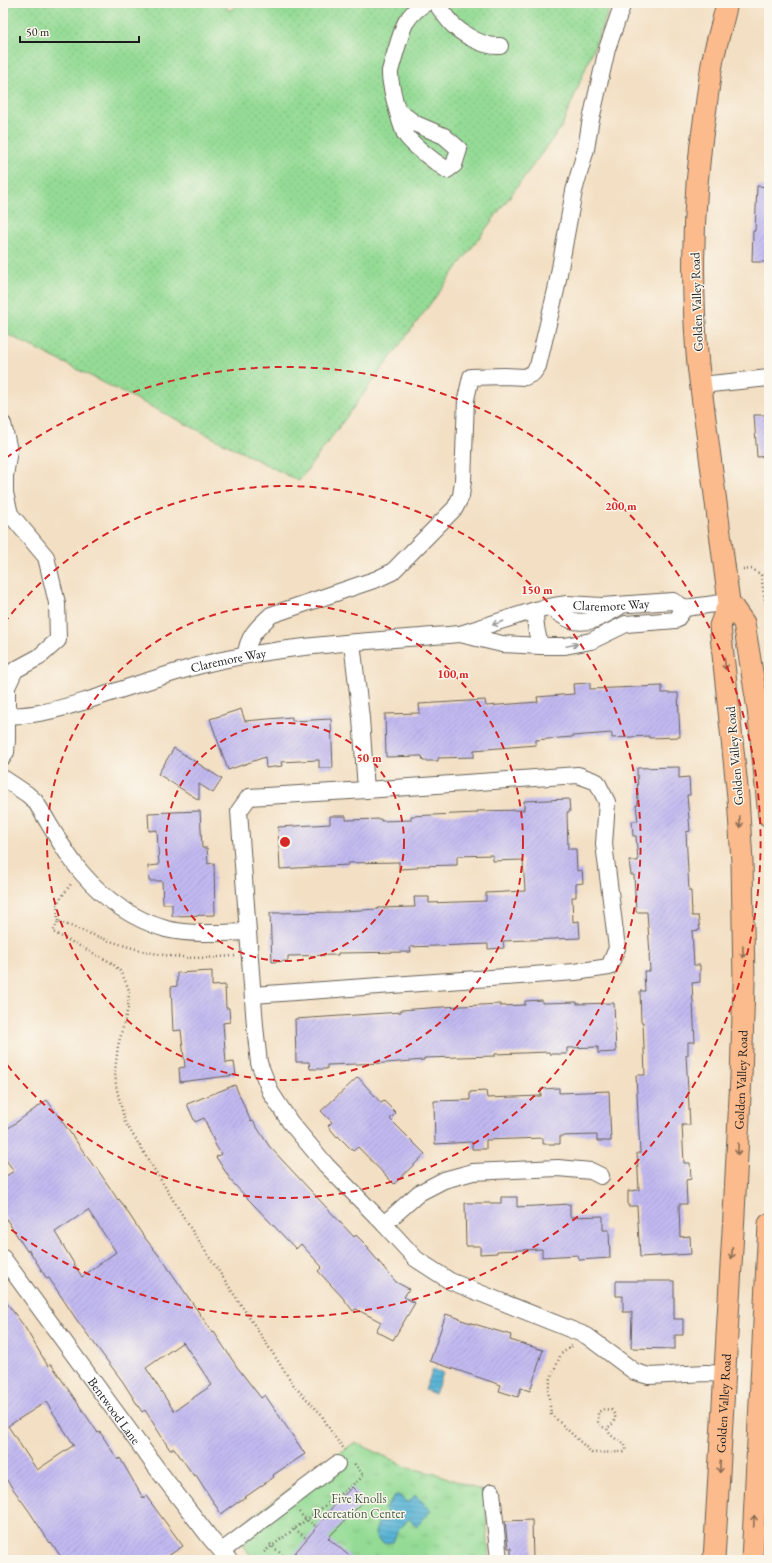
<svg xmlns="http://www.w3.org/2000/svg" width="772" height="1563" viewBox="0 0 772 1563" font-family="'EB Garamond',serif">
<defs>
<pattern id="grass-dots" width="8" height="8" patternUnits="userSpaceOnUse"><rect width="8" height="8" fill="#94db95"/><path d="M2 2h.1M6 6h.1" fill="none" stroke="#7fbb80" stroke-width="1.8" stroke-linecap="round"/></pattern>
<pattern id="park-tufts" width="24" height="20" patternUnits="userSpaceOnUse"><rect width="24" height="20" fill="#94db95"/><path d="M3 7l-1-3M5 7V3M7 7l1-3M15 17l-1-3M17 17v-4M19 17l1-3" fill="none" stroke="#7fbb80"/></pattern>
<pattern id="water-rules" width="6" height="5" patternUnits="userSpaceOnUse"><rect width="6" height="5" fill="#57b2d5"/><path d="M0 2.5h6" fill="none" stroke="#4b98b6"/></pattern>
<pattern id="building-hatch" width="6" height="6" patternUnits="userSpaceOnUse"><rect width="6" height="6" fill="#c1b9f0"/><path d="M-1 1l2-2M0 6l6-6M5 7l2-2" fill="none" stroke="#a59ecd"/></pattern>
</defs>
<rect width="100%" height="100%" fill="#fbf7ec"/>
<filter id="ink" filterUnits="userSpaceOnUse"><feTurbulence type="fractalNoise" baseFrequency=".025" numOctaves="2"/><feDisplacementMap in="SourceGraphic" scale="8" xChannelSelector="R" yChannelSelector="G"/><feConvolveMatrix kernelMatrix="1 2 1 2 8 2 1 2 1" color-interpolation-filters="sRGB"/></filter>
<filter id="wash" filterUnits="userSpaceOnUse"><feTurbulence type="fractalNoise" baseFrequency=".012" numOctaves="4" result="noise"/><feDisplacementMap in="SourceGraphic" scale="16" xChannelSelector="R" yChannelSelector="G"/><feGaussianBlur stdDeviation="0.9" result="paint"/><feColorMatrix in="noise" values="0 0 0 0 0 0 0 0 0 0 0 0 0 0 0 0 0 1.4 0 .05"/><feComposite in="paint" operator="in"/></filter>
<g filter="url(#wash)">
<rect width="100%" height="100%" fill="#f3dfc3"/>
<path fill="url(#grass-dots)" stroke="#587c58" d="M 3,3 L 224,3 L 229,11 L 240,3 L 612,3 L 562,126 L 299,481 L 3,332 Z"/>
<path fill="url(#park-tufts)" stroke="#587c58" d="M 355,1442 L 409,1468 L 437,1474 L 485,1492 L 489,1560 L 254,1560 L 232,1531 Z"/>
<g fill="url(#water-rules)" stroke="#3a6778">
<path d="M 433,1369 L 443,1373 L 435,1394 L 425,1390 Z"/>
<path d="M 397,1494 L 408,1503 L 415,1495 L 431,1510 L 417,1526 L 409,1519 L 397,1532 L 393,1542 L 384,1543 L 377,1539 L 375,1532 L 378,1523 L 387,1520 L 388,1513 L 384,1509 Z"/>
</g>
<g id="blocks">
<g fill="url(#building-hatch)" fill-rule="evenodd">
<path d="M 757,186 L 769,187 L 769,262 L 752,262 L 753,231 L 755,231 Z"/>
<path d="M 754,415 L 769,415 L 769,456 L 757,457 Z"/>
<path d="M 590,683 L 590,689 L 662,686 L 662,693 L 678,693 L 680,737 L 649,738 L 649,736 L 612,738 L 612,733 L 572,736 L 572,737 L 536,740 L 536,745 L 474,750 L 474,757 L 438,758 L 438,761 L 423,761 L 422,756 L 386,757 L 385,714 L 420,713 L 419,704 L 485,700 L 486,706 L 538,702 L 537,697 L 574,694 L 573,684 Z"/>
<path d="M 241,709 L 245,721 L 292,717 L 292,721 L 331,719 L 333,768 L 319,768 L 319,760 L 281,762 L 282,766 L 266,768 L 265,757 L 228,770 L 210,719 Z"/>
<path d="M 174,748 L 222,779 L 213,793 L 199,784 L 199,800 L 158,774 Z"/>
<path d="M 679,767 L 679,778 L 689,777 L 690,795 L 687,795 L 690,831 L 686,832 L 689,891 L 691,891 L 692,916 L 698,916 L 700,930 L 692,931 L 694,965 L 700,965 L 700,982 L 692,983 L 695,1042 L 688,1042 L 688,1055 L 686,1055 L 690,1125 L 682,1125 L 684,1163 L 690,1163 L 691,1179 L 686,1180 L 687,1204 L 679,1204 L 680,1237 L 690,1236 L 691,1254 L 640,1257 L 637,1206 L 628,1206 L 628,1191 L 639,1190 L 637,1153 L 640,1153 L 636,1075 L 645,1075 L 643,1022 L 641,1022 L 640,991 L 645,991 L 644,971 L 650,971 L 649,954 L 650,954 L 647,912 L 636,912 L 634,875 L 631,875 L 629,861 L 638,861 L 636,836 L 633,836 L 632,821 L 638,821 L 636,805 L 638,805 L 637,768 Z"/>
<path d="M 569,799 L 570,812 L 567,812 L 568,849 L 576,849 L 577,871 L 582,870 L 583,883 L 576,884 L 576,897 L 572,897 L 573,922 L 579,921 L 580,938 L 503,941 L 504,948 L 488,949 L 488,944 L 410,947 L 411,952 L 338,953 L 338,955 L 288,956 L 288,961 L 272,962 L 270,913 L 343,912 L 343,911 L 378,909 L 378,908 L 415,907 L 414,897 L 429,897 L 429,903 L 486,901 L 486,893 L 525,891 L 523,860 L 493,861 L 493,855 L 457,856 L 457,865 L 417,866 L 417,868 L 399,869 L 399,862 L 348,863 L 348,865 L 280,869 L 278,827 L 330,824 L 330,816 L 346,816 L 346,820 L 381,819 L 381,821 L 411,820 L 411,816 L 477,813 L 477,811 L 524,810 L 524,801 Z"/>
<path d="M 200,811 L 202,848 L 207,848 L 208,864 L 214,863 L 215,915 L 172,916 L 172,904 L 163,904 L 162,881 L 149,881 L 148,866 L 159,865 L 157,830 L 149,831 L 148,813 Z"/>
<path d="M 212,971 L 212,986 L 225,985 L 226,1008 L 229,1008 L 230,1022 L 223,1023 L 226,1063 L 234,1062 L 236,1075 L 180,1082 L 179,1068 L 185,1067 L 181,1030 L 173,1031 L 171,987 L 177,986 L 177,973 Z"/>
<path d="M 542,1000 L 542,1003 L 577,1002 L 577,1004 L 614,1003 L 616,1052 L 598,1053 L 598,1047 L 567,1048 L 567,1054 L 550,1054 L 549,1052 L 495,1054 L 495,1056 L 424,1058 L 424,1060 L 387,1063 L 327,1065 L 327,1069 L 310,1069 L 309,1062 L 296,1062 L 295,1019 L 401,1012 L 401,1010 L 442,1007 L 500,1004 L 500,1006 L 525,1005 L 525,1001 Z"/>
<path d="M 358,1077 L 381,1103 L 384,1101 L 396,1113 L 390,1119 L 425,1154 L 394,1184 L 358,1147 L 353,1151 L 338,1136 L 337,1137 L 328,1126 L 332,1122 L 321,1111 Z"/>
<path d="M 235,1085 L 251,1122 L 253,1121 L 269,1146 L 354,1237 L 356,1235 L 369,1248 L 368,1249 L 396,1282 L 409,1289 L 404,1297 L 415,1303 L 393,1340 L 376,1331 L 381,1322 L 356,1309 L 353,1311 L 343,1298 L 318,1271 L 322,1267 L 301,1244 L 296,1249 L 271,1223 L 232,1182 L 216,1157 L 221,1154 L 216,1146 L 204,1118 L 195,1122 L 187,1104 Z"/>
<path d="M 559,1088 L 559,1093 L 609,1091 L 611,1141 L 597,1141 L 597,1135 L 560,1136 L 560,1144 L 543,1144 L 543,1138 L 486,1140 L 486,1149 L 472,1149 L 472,1142 L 435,1144 L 434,1101 L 470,1100 L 470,1092 L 486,1091 L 487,1098 L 541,1096 L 541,1089 Z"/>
<path d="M 47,1100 L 95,1168 L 96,1167 L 118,1200 L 119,1199 L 142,1234 L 164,1262 L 213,1333 L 214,1332 L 237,1367 L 261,1398 L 265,1395 L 305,1454 L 273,1475 L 274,1477 L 221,1514 L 196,1475 L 194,1476 L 174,1448 L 170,1450 L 145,1410 L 142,1412 L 123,1382 L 76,1319 L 49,1278 L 47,1279 L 29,1250 L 27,1251 L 3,1214 L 3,1178 L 14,1171 L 3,1156 L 3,1132 ZM 88,1210 L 116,1252 L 82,1277 L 55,1232 ZM 183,1342 L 212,1385 L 174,1411 L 146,1368 Z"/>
<path d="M 501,1197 L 517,1197 L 517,1207 L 570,1204 L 570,1217 L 603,1216 L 603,1230 L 609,1230 L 610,1258 L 579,1260 L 578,1255 L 542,1257 L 542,1249 L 497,1251 L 497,1253 L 480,1254 L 480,1246 L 466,1246 L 465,1203 L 501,1203 Z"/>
<path d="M 616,1281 L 674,1281 L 674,1319 L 683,1319 L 683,1335 L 675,1335 L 675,1349 L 631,1348 L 632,1312 L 623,1312 L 623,1296 L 616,1296 Z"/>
<path d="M 3,1298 L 24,1326 L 48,1366 L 51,1364 L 98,1433 L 100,1432 L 118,1460 L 120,1458 L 143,1498 L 146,1496 L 183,1546 L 162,1560 L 63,1560 L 51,1542 L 50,1543 L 29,1511 L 3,1475 ZM 46,1402 L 74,1445 L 37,1470 L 8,1426 Z"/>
<path d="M 446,1314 L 461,1319 L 461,1320 L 511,1335 L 510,1340 L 543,1350 L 530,1391 L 521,1388 L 518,1397 L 499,1391 L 501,1385 L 430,1361 Z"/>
<path d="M 352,1487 L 365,1500 L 328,1538 L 354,1560 L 289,1560 L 326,1516 L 325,1515 Z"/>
<path d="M 532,1520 L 533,1560 L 511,1560 L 511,1548 L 508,1548 L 505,1521 Z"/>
</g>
</g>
</g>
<g filter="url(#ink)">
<use href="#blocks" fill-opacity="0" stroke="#676056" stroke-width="1"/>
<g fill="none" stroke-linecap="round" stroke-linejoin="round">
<defs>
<g id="minor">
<path d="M 436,3 C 441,10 447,19 453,25 C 465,36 484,47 500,46"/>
<path d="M 398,111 L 416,124 L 444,136 L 459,149 L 454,165 L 447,170 C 435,162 412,145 405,134 C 400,123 389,83 390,71 C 392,64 403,26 406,22 C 411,14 419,7 426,3"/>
<path d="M 701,385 L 769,378"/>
<path d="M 3,424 L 9,450 L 5,476 L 5,493 L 10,514 L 46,557 L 57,603 L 58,640 L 39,657 L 15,670 L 7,687 L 7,740 L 6,752 L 3,757"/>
<path d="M 549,607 C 556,611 564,618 571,620 C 588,626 604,616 619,607"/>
<path id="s1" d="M 685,608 L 676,620 L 626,624 L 591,641 L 565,646 L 541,646 C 536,634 535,623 535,610 L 554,606 L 567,604 L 602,606 L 673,601 L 685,608 L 729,602"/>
<path d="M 535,610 L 460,634 L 502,644 L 541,646"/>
<path d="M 352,643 L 361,718 L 366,790"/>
<path d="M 246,655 C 247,637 258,627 271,615 L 377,579 L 392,572 L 455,508 L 461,496 L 463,481 L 466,399 L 471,377 L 504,376 L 525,377 L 533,373 L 538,366 L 556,290 L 574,191 L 586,149 L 590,124 L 607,49 L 623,3"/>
<path id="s2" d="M 3,715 C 31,718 62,708 89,700 C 127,688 166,674 205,664 C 288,644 375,641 460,634"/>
<path d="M 3,778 L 27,794 L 35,801 C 50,824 63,851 81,872 C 104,899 132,919 166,929 C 190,935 222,933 247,932"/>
<path d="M 253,995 L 575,972 L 609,967 L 617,948 L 604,844 L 607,802 L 597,782 L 578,775 L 366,790 L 249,797 L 239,811 L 255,1026 L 259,1063 L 271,1093 L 290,1122 L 326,1165 L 384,1224 L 416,1259 L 450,1281 L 587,1336 L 635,1372 L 649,1376 L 706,1373 L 725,1374"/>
<path d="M 384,1224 L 419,1193 L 444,1180 L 473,1172 L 558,1168 L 591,1171 L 601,1176"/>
<path id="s3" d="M 3,1258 L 161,1474 L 211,1539 L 229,1560"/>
<path d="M 492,1492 L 499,1560"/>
<path d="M 222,1551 L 337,1464"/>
</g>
<g id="major">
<path d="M 729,602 L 744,623 L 758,709 L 769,816"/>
<path id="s4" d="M 714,1560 L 734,1214 L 741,1077 L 744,984 L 742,862 L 738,797 L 720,626 L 729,602 L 698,365 C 690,279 693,192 706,107 C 708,91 710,75 713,59 C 717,40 723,22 727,3"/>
<path d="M 752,1560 L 769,1224"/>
</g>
</defs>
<use href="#minor" stroke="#676056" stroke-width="18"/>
<use href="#major" stroke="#676056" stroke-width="23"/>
<g stroke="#676056" stroke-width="2.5" stroke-dasharray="1 3" stroke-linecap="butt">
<path d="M 743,570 L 753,569 L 761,575 L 769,626"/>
<path d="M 58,921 L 57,903 L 71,884"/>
<path d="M 235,956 C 217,957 200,959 182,957 C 139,954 98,937 58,921 L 53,932 L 112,963 L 120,971 L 125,980 L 129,990 L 128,1008 L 118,1046 L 115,1071 L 116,1086 L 125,1122 L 191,1229 L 295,1387 L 321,1414 L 333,1435 L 345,1450"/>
<path d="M 572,1346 L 561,1354 L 551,1378 L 548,1390 L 551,1414 L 592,1453 L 624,1452 L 626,1450 C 627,1439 612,1443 607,1428 C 616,1423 618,1417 611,1410 L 604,1409 L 598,1412 L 598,1423 L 602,1427 L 607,1428"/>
<path d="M 299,1512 L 304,1518 L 317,1527"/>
<path d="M 295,1529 L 307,1539"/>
<path d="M 270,1544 L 288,1560"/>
<path d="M 264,1552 L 364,1476 L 353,1462"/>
<path d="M 458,1560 L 459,1560"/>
</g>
<use href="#minor" stroke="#fff" stroke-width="16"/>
<use href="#major" stroke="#fbbb8c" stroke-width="21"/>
</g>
<defs><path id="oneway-shaft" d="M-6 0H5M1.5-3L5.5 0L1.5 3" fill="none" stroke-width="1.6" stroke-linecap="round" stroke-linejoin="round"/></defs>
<g stroke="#999">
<use href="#oneway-shaft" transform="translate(498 623) rotate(162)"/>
<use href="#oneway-shaft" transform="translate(572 645) rotate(-12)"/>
</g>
<g stroke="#8c6c54">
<use href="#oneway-shaft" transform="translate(725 664) rotate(83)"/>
<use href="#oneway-shaft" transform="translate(740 822) rotate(87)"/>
<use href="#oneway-shaft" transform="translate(743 952) rotate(89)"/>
<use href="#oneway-shaft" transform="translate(738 1149) rotate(93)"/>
<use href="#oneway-shaft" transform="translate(732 1253) rotate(94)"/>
<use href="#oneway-shaft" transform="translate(720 1467) rotate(93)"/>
<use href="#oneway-shaft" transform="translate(754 1521) rotate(-87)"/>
</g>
</g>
<g fill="none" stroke="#d62828" stroke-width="2" stroke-dasharray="7 5">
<circle cx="285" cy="842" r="119"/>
<circle cx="285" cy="842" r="238"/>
<path d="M4 623A356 356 0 1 1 4 1061"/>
<path d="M6 458A475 475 0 1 1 6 1226"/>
</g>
<g text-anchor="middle" stroke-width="3" stroke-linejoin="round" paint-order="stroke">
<g font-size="13" fill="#1c1c1c" stroke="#fbf7ec">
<text transform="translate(696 302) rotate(-92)" y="5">Golden Valley Road</text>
<text dy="5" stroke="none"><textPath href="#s1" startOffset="268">Claremore Way</textPath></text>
<text dy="5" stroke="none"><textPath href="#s2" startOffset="233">Claremore Way</textPath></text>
<text transform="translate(734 756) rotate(-95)" y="5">Golden Valley Road</text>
<text dy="5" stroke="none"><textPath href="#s4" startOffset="481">Golden Valley Road</textPath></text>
<text dy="5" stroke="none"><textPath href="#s4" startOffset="157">Golden Valley Road</textPath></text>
<text dy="5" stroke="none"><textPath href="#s3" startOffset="189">Bentwood Lane</textPath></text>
</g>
<g font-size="13" fill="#465f46" stroke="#fbf7ec">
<text x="359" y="1503">Five Knolls<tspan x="359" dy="15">Recreation Center</tspan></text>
</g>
</g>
<circle cx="285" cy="842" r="6" fill="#d62828" stroke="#fbf7ec" stroke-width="2"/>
<g font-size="12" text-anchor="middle" font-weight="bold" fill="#d62828" stroke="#fbf7ec" stroke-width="3" stroke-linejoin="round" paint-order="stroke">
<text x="621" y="510">200 m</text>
<text x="537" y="594">150 m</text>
<text x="453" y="678">100 m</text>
<text x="369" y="762">50 m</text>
</g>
<rect width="772" height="1563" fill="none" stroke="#fbf7ec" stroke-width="16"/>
<path d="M20 36v6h119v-6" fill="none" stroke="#1c1c1c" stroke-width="2"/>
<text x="26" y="36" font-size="12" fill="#1c1c1c" stroke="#fbf7ec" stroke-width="3" paint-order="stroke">50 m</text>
</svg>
